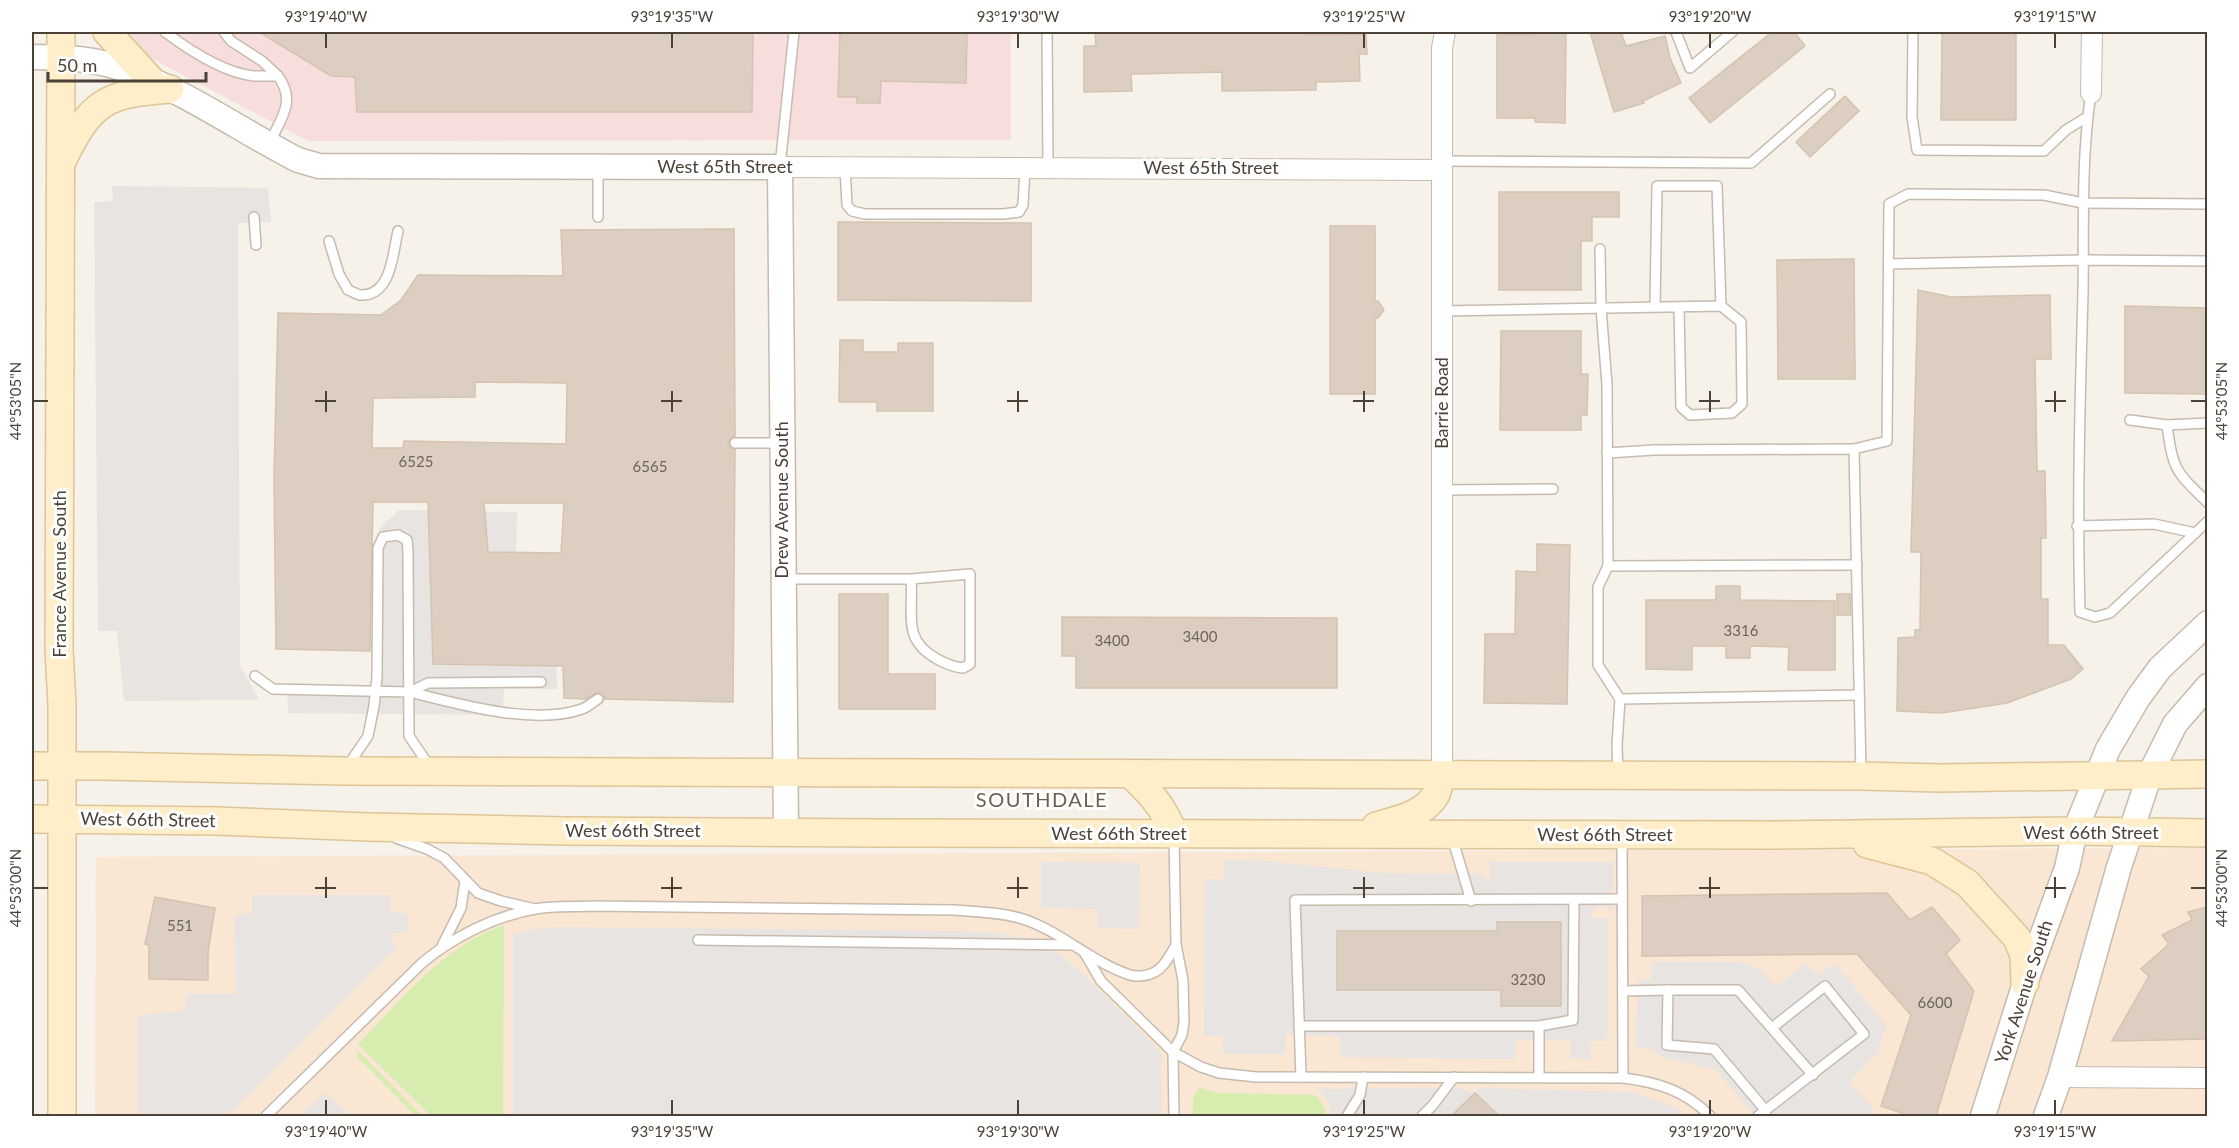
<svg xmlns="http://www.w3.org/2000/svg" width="2239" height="1148" viewBox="0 0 2239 1148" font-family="Lato,sans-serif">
<rect width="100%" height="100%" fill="#f6f1e9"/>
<path fill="#f9e6d3" d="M 2207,848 L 2207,1116 L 95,1116 L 96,857 Z"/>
<path fill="#f7dedc" d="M 34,32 L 1011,32 L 1011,140 L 308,141 L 105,34 Z"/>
<g fill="#d6edaf">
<path d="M 504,925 L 503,1116 L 431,1116 L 358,1044 C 402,1000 443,946 504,925 Z"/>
<path d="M 355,1048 L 422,1116 L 416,1116 L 359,1059 Z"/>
<path d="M 1200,1088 L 1218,1093 L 1315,1095 L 1325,1108 L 1324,1116 L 1193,1116 C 1193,1105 1191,1096 1200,1088 Z"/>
</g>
<g fill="#e7e4e1">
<path d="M 112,186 L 268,188 L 271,222 L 238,223 L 240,665 L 259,700 L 124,701 L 117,631 L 98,631 L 94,202 L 113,201 Z"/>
<path d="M 399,510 L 517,512 L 516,562 L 554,562 L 557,689 L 504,689 L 503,715 L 288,713 L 287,685 L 375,686 L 379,529 Z"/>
<path d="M 1224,860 L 1264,861 L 1384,873 L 1482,874 L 1486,881 L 1490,881 L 1490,862 L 1613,862 L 1613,911 L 1602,905 L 1592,910 L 1590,918 L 1608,918 L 1607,1041 L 1591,1041 L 1590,1059 L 1571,1058 L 1571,1040 L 1516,1040 L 1515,1059 L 1341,1057 L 1340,1037 L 1286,1034 L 1284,1054 L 1223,1054 L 1223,1036 L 1204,1036 L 1205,879 L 1224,880 Z"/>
<path d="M 1041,862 L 1140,863 L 1139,929 L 1098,928 L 1098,909 L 1041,908 Z"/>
<path d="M 252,895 L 390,895 L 390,912 L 408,914 L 407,932 L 388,934 L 397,947 L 227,1116 L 138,1116 L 138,1015 L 185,1011 L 187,994 L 236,994 L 235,916 L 252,912 Z"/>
<path d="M 556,927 L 957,931 L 1000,933 L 1028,940 L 1060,955 L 1081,972 L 1161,1053 L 1162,1116 L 513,1116 L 513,935 L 534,929 Z"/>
<path d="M 1653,962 L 1738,962 L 1760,969 L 1775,987 L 1806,964 L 1818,975 L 1835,964 L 1886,1025 L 1878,1052 L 1849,1082 L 1879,1116 L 1755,1116 L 1715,1069 L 1660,1057 L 1653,1049 L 1636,1047 L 1638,979 L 1651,980 Z"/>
<path d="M 1457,1088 L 1475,1093 L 1480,1088 L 1631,1092 L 1679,1109 L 1688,1116 L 1500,1116 L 1475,1093 L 1451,1116 L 1331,1116 L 1329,1103 L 1319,1089 Z"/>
<path d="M 325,1093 L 349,1116 L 300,1116 Z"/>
</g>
<g fill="#dccfc1" stroke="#d4c3b0" stroke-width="1.5" fill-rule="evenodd">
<path d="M 259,32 L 753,32 L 752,112 L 357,112 L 355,77 L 331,76 Z"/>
<path d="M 840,32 L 967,32 L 966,83 L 881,81 L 880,103 L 857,103 L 857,97 L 838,97 Z"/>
<path d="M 1095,32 L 1305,32 L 1305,35 L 1366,34 L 1367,54 L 1359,54 L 1360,81 L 1316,82 L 1316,90 L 1222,91 L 1222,72 L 1131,74 L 1132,91 L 1084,92 L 1084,46 L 1096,46 Z"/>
<path d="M 1535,32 L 1566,32 L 1565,123 L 1535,122 L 1535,118 L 1497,118 L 1497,34 L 1535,34 Z"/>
<path d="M 1590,32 L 1621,32 L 1626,46 L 1665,36 L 1670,58 L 1681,83 L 1643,101 L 1644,103 L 1614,112 Z"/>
<path d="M 1772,32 L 1794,32 L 1805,46 L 1710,123 L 1689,98 Z"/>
<path d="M 1942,32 L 2016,32 L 2016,120 L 1941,120 Z"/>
<path d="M 1845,96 L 1859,111 L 1810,157 L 1796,142 Z"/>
<path d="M 1499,192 L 1619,192 L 1619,217 L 1592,217 L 1592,241 L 1581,241 L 1581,290 L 1499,290 Z"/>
<path d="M 838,222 L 1031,223 L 1031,301 L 838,300 Z"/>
<path d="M 1330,226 L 1375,226 L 1375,301 L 1378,301 L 1384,310 L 1378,318 L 1375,318 L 1375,394 L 1330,394 Z"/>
<path d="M 734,229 L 735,436 L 731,438 L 728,442 L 730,447 L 735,450 L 733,702 L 605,699 L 603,695 L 598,692 L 586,699 L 564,698 L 563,666 L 433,664 L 428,502 L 373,502 L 370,651 L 276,649 L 274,477 L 278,313 L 381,315 L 401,300 L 418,275 L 563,276 L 561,230 ZM 475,382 L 567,383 L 566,444 L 404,441 L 403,448 L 372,448 L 373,398 L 475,397 ZM 484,503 L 564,503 L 561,553 L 488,552 Z"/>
<path d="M 1854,259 L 1855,379 L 1778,379 L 1777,260 Z"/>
<path d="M 1918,290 L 1951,297 L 2050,295 L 2051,359 L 2035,359 L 2037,471 L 2045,471 L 2046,538 L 2041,538 L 2041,599 L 2048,599 L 2048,645 L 2064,645 L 2083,669 L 2071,679 L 2007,703 L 1942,713 L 1897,711 L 1898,638 L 1915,637 L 1915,630 L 1920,630 L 1921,552 L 1911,552 Z"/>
<path d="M 2125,306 L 2208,308 L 2208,394 L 2125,393 Z"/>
<path d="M 1501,331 L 1581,331 L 1581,374 L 1588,374 L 1587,415 L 1581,415 L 1581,430 L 1500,430 Z"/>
<path d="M 840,340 L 863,340 L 863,352 L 898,352 L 898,343 L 933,343 L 933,411 L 877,411 L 877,402 L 839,402 Z"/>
<path d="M 1537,544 L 1570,545 L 1567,704 L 1484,703 L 1485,634 L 1515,634 L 1516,571 L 1537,572 Z"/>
<path d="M 1716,586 L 1740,586 L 1740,600 L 1835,601 L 1835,670 L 1788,670 L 1789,647 L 1750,646 L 1750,658 L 1726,658 L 1726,646 L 1692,646 L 1692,670 L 1646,669 L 1646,600 L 1716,600 Z"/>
<path d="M 839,594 L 888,594 L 888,674 L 935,674 L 935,709 L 839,709 Z"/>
<path d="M 1837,594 L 1850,594 L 1851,615 L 1837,615 Z"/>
<path d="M 1062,617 L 1337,618 L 1337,688 L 1076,688 L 1076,656 L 1062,656 Z"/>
<path d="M 1887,893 L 1910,920 L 1932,907 L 1960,940 L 1946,954 L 1974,991 L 1936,1116 L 1910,1116 L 1881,1106 L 1911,1015 L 1857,954 L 1642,956 L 1642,896 Z"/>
<path d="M 155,897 L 215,908 L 208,953 L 208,980 L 149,979 L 149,945 L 145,944 Z"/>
<path d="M 2208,907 L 2208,1039 L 2112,1041 L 2149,976 L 2141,969 L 2169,944 L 2162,935 L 2192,920 L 2188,912 Z"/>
<path d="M 1497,922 L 1561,922 L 1561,1006 L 1501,1006 L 1501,990 L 1337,990 L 1337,931 L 1497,931 Z"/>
<path d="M 1475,1093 L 1499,1116 L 1451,1116 Z"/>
</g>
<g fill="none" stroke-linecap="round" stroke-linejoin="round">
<defs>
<g id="service">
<path d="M 165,32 C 189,50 223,73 254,76 C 262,76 270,76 278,76 C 296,101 282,117 270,142"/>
<path d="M 224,32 L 231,41 L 262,61 L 278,76"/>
<path d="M 1047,32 L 1048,167"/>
<path d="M 1676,32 L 1690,68 L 1732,32"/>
<path d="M 1913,32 L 1912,117 L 1917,150 L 2044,151 L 2066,130 L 2087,117"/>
<path d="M 2091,93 C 2081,159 2084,226 2083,293 C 2080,399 2077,506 2080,612 L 2095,617 L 2110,613 L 2208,521"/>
<path d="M 1442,161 L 1751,163 L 1830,94"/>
<path d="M 780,166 L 794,32"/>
<path d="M 845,167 L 847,205 L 852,211 L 865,214 L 1003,214 L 1019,212 L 1023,205 L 1025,168"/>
<path d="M 254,217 L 256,245"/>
<path d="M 598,217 L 598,168"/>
<path d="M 329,241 L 339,274 L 348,290 C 352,291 357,295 361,295 C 392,296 393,251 398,231"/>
<path d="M 1600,249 L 1601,308 L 1607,385 L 1608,566 L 1598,587 L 1598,665 L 1620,699 L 1617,745 L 1618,774"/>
<path d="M 1889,264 L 2083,260 L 2208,261"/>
<path d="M 1655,306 L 1657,186 L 1717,186 L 1721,306"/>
<path d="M 1442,311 L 1721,306 L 1741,322 L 1742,404 L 1732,413 L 1690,415 L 1681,407 L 1679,307"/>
<path d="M 2130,420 L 2167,425 C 2173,470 2175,471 2208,503"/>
<path d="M 2167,425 L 2208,423"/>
<path d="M 735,443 L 781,443"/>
<path d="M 1854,449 L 1887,441 L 1889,204 L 1908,194 L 2044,195 L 2083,203 L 2208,204"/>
<path d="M 1607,453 L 1654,450 L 1854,449 L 1861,773"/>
<path d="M 1442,490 L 1553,489"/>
<path d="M 2077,526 L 2154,524 L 2195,533"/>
<path d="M 1608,566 L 1857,565"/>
<path d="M 785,579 L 911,579 L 970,574 L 970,664 L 963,668 C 953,667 946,664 937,659 C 901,639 914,614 911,579"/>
<path d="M 255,676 L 273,689 L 410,692 L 428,683 L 541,682"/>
<path d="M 410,692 C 458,704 534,726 582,709 C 588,707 593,702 598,699"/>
<path d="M 1620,699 L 1859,695"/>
<path d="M 347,767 L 368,736 L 374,706 L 377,677 L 378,548 L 383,537 L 398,535 L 407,540 L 408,552 L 409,736 L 430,767"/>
<path d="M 1452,837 L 1471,901"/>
<path d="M 1622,837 L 1623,1078"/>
<path d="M 396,838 L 427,849 L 444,858 L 478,893 L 501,901 L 535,909"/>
<path d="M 698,940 L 1072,945"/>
<path d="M 442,946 L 461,908 L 465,881"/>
<path d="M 1084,952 L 1101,981 L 1173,1052 L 1201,1067 L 1219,1073 L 1256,1077 L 1623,1078 C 1657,1082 1686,1091 1710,1116"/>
<path d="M 1623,991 L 1668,990"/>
<path d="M 1299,1026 L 1539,1026 L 1539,1077"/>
<path d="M 1539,1026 L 1573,1020 L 1574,900"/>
<path d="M 1301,1077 L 1295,900 L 1622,899"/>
<path d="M 1766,1111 L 1714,1049 L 1667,1045 L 1668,990 L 1738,990 L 1813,1075"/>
<path d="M 266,1116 L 422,963 C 453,937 495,916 535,909 C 553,906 573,907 592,906 L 954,910 C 977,912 1001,912 1023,919 C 1062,932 1091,962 1130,975 C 1136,977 1147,976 1153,973 C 1164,968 1170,955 1176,945"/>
<path d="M 1174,1116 L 1173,1052 L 1182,1035 L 1184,1022 L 1183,980 L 1176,945 L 1174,837"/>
<path d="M 1347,1116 L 1360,1095 L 1363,1077"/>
<path d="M 1422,1116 L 1433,1105 L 1454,1077"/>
<path d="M 1758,1116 L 1864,1034 L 1825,986 L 1773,1027"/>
</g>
<g id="minor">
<path d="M 2091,93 L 2092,32"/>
<path d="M 780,167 L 1442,170"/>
<path d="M 1442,775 L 1442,48 L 1445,32"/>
<path d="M 2060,1077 L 2208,1078"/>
</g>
<g id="tertiary">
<path d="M 32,57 C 59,57 87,58 114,66 C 177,85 239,130 298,160 L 319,166 L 780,167 L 786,832"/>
<path d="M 1983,1116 L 2025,983 L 2067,868 L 2075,831 L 2108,749 L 2138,698 L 2160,668 L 2208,623"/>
<path d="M 2046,1116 L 2060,1077 L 2119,867 L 2150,774 L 2175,724 L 2208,686"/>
</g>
<g id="secondary">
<path d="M 61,32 L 59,650 L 62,705 L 62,1116"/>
<path d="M 107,32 L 150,79"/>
<path d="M 63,159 C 92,101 105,94 170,89"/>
<path d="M 32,766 L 104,766 L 344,771 L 1861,776 L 1940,778 L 2208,774"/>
<path d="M 1130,774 C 1151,793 1164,808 1174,834"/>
<path d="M 32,819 L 217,821 L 369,827 L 566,831 L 877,833 L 1772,835 L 2075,831 L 2208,833"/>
<path d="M 1376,826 C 1396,820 1425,815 1436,794 C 1438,788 1440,781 1442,775"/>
<path d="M 1867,844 L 1932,861 L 1967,883 L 2017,938 L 2024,955 L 2025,983"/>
</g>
</defs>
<use href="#service" stroke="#c6bbae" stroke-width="12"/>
<use href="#minor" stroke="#c6bbae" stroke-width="22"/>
<use href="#tertiary" stroke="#c6bbae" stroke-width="27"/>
<use href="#secondary" stroke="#ddc597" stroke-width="30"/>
<use href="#service" stroke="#fff" stroke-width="9"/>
<use href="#minor" stroke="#fff" stroke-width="20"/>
<use href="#tertiary" stroke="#fff" stroke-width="24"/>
<use href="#secondary" stroke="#ffeeca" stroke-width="27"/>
</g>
<path fill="none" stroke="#4b4137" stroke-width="2" d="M 326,33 L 326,48M 672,33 L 672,48M 1018,33 L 1018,48M 1364,33 L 1364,48M 1710,33 L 1710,48M 2055,33 L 2055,48M 326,391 L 326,412M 672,391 L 672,412M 1018,391 L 1018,412M 1364,391 L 1364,412M 1710,391 L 1710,412M 2055,391 L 2055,412M 33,401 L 48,401M 315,401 L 336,401M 661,401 L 682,401M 1007,401 L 1028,401M 1353,401 L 1374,401M 1699,401 L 1720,401M 2045,401 L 2066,401M 2191,401 L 2206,401M 326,877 L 326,898M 672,877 L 672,898M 1018,877 L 1018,898M 1364,877 L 1364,898M 1710,877 L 1710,898M 2055,877 L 2055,898M 33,888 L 48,888M 315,888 L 336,888M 661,888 L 682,888M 1007,888 L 1028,888M 1353,888 L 1374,888M 1699,888 L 1720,888M 2045,888 L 2066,888M 2191,888 L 2206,888M 326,1100 L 326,1115M 672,1100 L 672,1115M 1018,1100 L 1018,1115M 1364,1100 L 1364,1115M 1710,1100 L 1710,1115M 2055,1100 L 2055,1115"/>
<g text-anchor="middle" stroke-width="6" stroke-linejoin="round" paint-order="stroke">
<g font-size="15" fill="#6f645a">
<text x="416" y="467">6525</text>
<text x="650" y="472">6565</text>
<text x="1741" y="636">3316</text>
<text x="1200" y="642">3400</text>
<text x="1112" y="646">3400</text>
<text x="180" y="931">551</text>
<text x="1528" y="985">3230</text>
<text x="1935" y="1008">6600</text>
</g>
<g font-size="18" fill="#4b4137" stroke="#fff">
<text x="725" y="173">West 65th Street</text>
<text x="1211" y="174">West 65th Street</text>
<text transform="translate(1442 403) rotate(-90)" y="6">Barrie Road</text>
<text transform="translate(782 500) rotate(-90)" y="6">Drew Avenue South</text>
<text transform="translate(60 574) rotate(-90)" y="6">France Avenue South</text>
<text transform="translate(148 820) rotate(1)" y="6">West 66th Street</text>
<text x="633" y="837">West 66th Street</text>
<text x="2091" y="839">West 66th Street</text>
<text x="1119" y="840">West 66th Street</text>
<text x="1605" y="841">West 66th Street</text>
<text transform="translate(2024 992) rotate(-72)" y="6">York Avenue South</text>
</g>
<g font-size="20" letter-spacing="1.5" fill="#6f5e4d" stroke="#fff">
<text x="1042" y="807">SOUTHDALE</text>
</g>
</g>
<rect width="2239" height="1148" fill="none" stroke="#ffffff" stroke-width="66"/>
<path d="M48 72v9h158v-9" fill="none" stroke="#4b4137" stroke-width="3"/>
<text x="57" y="72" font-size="18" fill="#4b4137" stroke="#ffffff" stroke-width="4.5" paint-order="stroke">50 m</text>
<rect x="33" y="33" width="2173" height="1082" fill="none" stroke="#4b4137" stroke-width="2"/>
<g font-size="15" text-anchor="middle" fill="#4b4137">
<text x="326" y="22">93°19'40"W</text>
<text x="672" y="22">93°19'35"W</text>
<text x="1018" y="22">93°19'30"W</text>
<text x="1364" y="22">93°19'25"W</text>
<text x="1710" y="22">93°19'20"W</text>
<text x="2055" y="22">93°19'15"W</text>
<text transform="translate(16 401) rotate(-90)" y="5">44°53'05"N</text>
<text transform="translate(2222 401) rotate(-90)" y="5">44°53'05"N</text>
<text transform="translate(16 888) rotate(-90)" y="5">44°53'00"N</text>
<text transform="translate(2222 888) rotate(-90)" y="5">44°53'00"N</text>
<text x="326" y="1137">93°19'40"W</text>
<text x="672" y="1137">93°19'35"W</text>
<text x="1018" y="1137">93°19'30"W</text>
<text x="1364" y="1137">93°19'25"W</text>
<text x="1710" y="1137">93°19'20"W</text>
<text x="2055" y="1137">93°19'15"W</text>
</g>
</svg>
